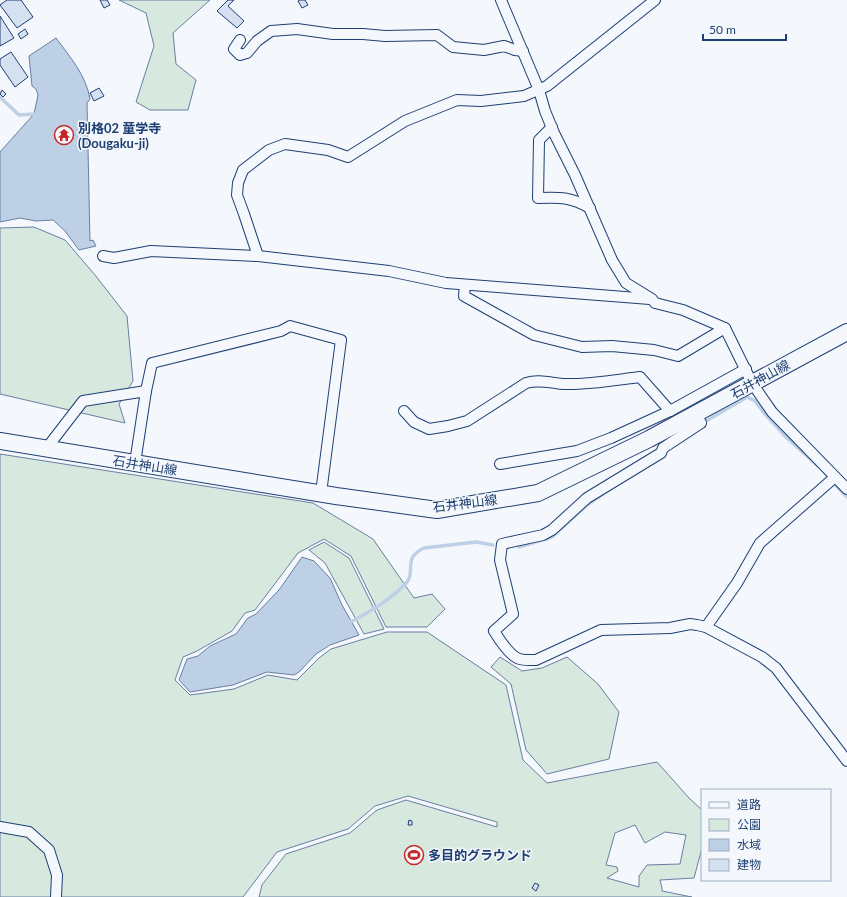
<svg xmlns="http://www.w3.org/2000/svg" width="847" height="897" viewBox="0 0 847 897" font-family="Lato,'Noto Sans JP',sans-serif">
<rect width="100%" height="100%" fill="#f4f7fb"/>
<g fill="#d7e8df" stroke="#687fa3" fill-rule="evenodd">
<path d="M 119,0 L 210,0 L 173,33 L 176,64 L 196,80 L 188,110 L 150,110 L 136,102 L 154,46 L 146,13 Z"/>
<path d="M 34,227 L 65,240 L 95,275 L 127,316 L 133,381 L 119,404 L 125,423 L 0,394 L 0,228 Z"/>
<path d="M 0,454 L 313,503 L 373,539 L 414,598 L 432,594 L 445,609 L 427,627 L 386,627 L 351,556 L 324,539 L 298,553 L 255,610 L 245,613 L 232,631 L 197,651 L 183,657 L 175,680 L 190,695 L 234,689 L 268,675 L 297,680 L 319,658 L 331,649 L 387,632 L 427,632 L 506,685 L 523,760 L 547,783 L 657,762 L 689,798 L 702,810 L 702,848 L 694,878 L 660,880 L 662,888 L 662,891 L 692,897 L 259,897 L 262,885 L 286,854 L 350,833 L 377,810 L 406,800 L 497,827 L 497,822 L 408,796 L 375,806 L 348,829 L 277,852 L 243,897 L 0,897 ZM 635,825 L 645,843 L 665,832 L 686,835 L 680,864 L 647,865 L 639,876 L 639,887 L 607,878 L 618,871 L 617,867 L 606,865 L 615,833 Z"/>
<path d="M 324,542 L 349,558 L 384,629 L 364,634 L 325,563 L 309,550 Z"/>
<path d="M 500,657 L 522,671 L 542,668 L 567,657 L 598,684 L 619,712 L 609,759 L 547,774 L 526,750 L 511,684 L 491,667 Z"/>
</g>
<g fill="#bed0e5" stroke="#687fa3">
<path d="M 56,38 C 70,57 86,75 90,99 L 87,103 L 90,241 L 93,240 L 96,246 L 79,250 L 65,231 L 53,220 L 36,221 L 20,218 L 0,222 L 0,152 L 34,114 L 38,95 L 36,89 L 32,86 L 29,56 Z"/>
<path d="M 302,557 L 314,561 L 330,578 L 342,605 L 359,635 L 330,645 L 316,654 L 299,672 L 294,675 L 267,672 L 233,685 L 190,692 L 179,680 L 187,659 L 198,656 L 210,646 L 236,634 L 248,618 L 256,614 L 279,590 Z"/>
</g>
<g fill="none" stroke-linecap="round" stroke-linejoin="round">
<g stroke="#bed0e5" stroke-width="3.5">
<path d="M 0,97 L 19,115 L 34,114"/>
<path d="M 706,421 L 747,397 L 755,401 L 765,414 L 787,438 L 818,466"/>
<path d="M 832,481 L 847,497"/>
<path d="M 519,547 L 552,537 L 586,506 L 604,493"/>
<path d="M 347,624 C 368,613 391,600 407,582 C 416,572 402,558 424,548 L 476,542 L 493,545"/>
</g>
</g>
<g fill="#d5e0f0" stroke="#1d3f73">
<path d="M 7,0 L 21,0 L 33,17 L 17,28 L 0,5 Z"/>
<path d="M 100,0 L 107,0 L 110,5 L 104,8 Z"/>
<path d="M 228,0 L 234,0 L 228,6 L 244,21 L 237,28 L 217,11 Z"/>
<path d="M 300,0 L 305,0 L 308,5 L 302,8 L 298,1 Z"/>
<path d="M 0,16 L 14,38 L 0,46 Z"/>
<path d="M 25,29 L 28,34 L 21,39 L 18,34 Z"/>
<path d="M 11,52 L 28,77 L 15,87 L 0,65 L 0,59 Z"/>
<path d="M 99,88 L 104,96 L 94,101 L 90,93 Z"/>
<path d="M 2,90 L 6,94 L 3,97 L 0,94 Z"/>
<path d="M 409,820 L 412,821 L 412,825 L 408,825 Z"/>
<path d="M 535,883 L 539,885 L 536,891 L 532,888 Z"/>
</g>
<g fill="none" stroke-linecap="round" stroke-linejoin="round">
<defs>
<g id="minor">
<path d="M 501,0 L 539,90 L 545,111 L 554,133 L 575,175 L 612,260 L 626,283 L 652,299 L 655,303 L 683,310 L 725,328 L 752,383 L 772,412 L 847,489"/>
<path d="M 240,40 L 234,49 L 240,55 L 247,53 L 257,41 L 271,31 L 297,29 L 333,34 L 363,34 L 385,36 L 437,35 L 453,47 L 484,50 L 504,46 L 515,50 L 523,51"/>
<path d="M 552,127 L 539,140 L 538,198 C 560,197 571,197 590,208"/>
<path d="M 103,256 L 114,258 L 151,251 L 258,256 L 389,271 L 446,283 L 650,299"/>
<path d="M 258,256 L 244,214 L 237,195 L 238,183 L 243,170 L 269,150 L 285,144 L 328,150 L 348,157 L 405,121 L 457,100 L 481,101 L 524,96 L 547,86 L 655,0"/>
<path d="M 465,285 L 464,296 L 534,335 L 582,347 L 612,346 L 654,350 L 678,356 L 725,328"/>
<path d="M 146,391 L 152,363 L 281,331 L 290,326 L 341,340 L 321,493"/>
<path d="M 404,411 L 414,422 L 429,429 L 448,426 L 467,421 L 526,383 C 539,379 550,383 563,384 C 589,385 615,380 640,377 L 670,411"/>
<path d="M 696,414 L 701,423 L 663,448 L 661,453 L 587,498 L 552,530 L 543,535 L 502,544 L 500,560 L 513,614 L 494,631 C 499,639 509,654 517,658 C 523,661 530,660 536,660 L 601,630 L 670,628 L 690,624 L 697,625 L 706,627 L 762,657 L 776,668 L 847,761"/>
<path d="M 46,449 L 83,401 L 146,391 L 135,463"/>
<path d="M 500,464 L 577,451 L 611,438 L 670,411 L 746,369"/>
<path d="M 706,627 L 737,583 L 760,543 L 835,477"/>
<path d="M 0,827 L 29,832 L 49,850 L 57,875 L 56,897"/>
</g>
<path id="primary" d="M 0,441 L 336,496 L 437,510 L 538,493 L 649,439 L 847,332"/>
</defs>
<use href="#minor" stroke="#1d3f73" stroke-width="12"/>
<use href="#primary" stroke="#1d3f73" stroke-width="18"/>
<use href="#minor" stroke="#f4f7fb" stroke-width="10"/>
<use href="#primary" stroke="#f4f7fb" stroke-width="16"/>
</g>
<defs>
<symbol id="temple-ring" viewBox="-11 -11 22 22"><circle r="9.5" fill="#f4f7fb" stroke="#c62828" stroke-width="1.5"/><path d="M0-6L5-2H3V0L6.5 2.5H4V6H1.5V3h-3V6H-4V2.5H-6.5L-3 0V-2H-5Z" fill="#c62828"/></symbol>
<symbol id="stadium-ring" viewBox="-11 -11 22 22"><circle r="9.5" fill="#f4f7fb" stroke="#c62828" stroke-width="1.5"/><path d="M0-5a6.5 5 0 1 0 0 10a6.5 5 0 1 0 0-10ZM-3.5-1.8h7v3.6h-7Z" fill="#c62828"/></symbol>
</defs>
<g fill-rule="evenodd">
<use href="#temple-ring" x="53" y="124" width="22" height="22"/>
<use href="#stadium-ring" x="403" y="844" width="22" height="22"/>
</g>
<g text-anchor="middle" stroke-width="3" stroke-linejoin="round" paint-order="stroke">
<g font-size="13" font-weight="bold" fill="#1d3f73" stroke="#f4f7fb" text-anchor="start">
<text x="78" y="133">別格02 童学寺<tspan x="78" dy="15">(Dougaku-ji)</tspan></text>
<text x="428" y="860">多目的グラウンド</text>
</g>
<g font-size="13" fill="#1d3f73" stroke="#f4f7fb">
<text transform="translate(760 379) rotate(-29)" y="5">石井神山線</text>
<text transform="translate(145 465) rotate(9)" y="5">石井神山線</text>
<text transform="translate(465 503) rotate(-7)" y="5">石井神山線</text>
</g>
</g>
<rect x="701" y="789" width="130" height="92" fill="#f4f7fb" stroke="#9eadc5"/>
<rect x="709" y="802" width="20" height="6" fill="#f4f7fb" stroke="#9eadc5"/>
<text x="737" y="809" font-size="12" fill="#1d3f73">道路</text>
<rect x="709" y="819" width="20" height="12" fill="#d7e8df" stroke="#9eadc5"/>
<text x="737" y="829" font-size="12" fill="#1d3f73">公園</text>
<rect x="709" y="839" width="20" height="12" fill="#bed0e5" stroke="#9eadc5"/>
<text x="737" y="849" font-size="12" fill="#1d3f73">水域</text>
<rect x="709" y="859" width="20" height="12" fill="#d5e0f0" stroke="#9eadc5"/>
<text x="737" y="869" font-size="12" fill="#1d3f73">建物</text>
<path d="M703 34v6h83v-6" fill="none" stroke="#1d3f73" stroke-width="2"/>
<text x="709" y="34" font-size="12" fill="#1d3f73" stroke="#f4f7fb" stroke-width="3" paint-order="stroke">50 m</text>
</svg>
